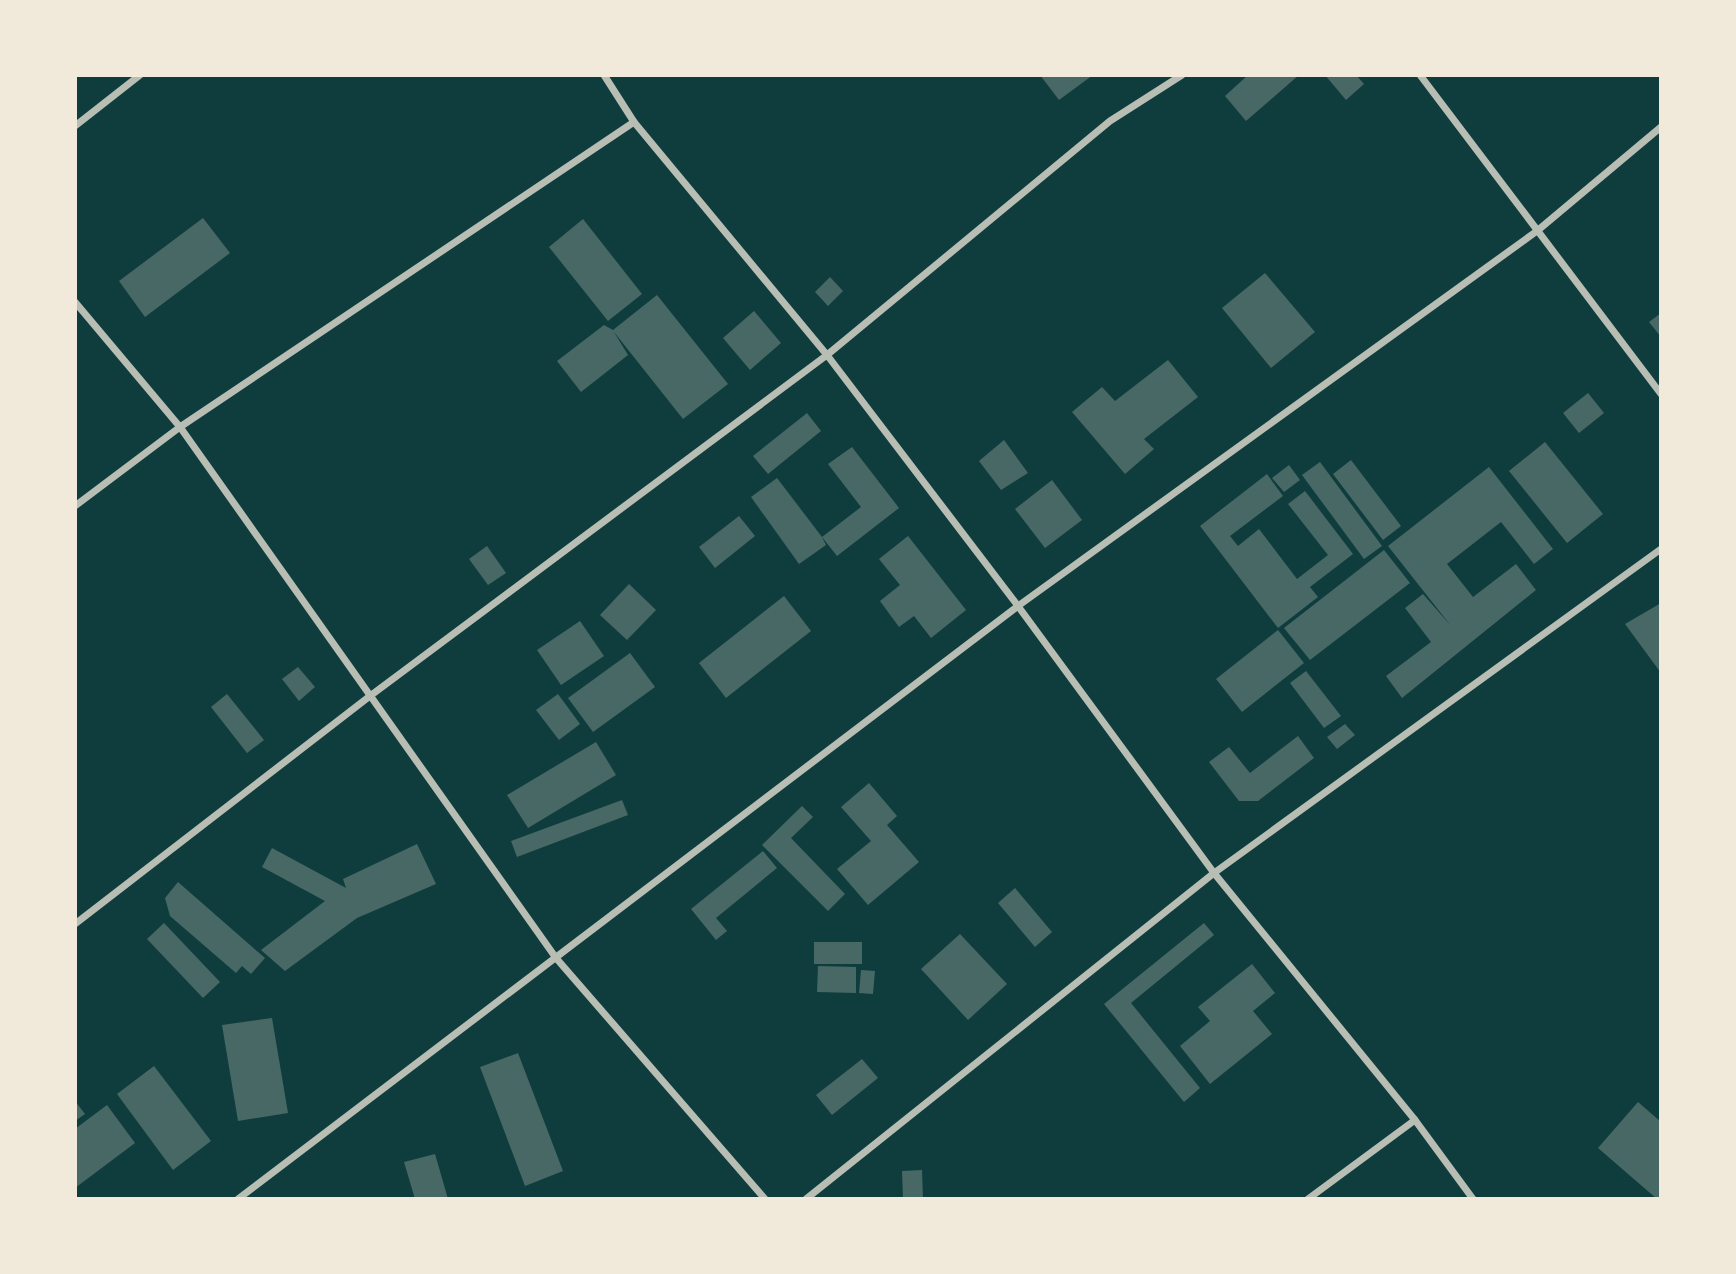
<svg xmlns="http://www.w3.org/2000/svg" width="1736" height="1274" viewBox="0 0 1736 1274" font-family="Overpass,sans-serif">
<rect width="100%" height="100%" fill="#0f3d3e"/>
<g fill="#486865">
<path d="M 1040,75 L 1093,75 L 1059,100 Z"/>
<path d="M 1248,75 L 1299,75 L 1246,121 L 1225,96 Z"/>
<path d="M 1325,75 L 1356,75 L 1364,84 L 1346,100 Z"/>
<path d="M 203,218 L 230,253 L 145,317 L 119,281 Z"/>
<path d="M 583,219 L 642,294 L 608,321 L 549,247 Z"/>
<path d="M 1265,273 L 1315,332 L 1271,368 L 1222,308 Z"/>
<path d="M 830,277 L 843,291 L 828,306 L 815,292 Z"/>
<path d="M 657,295 L 728,384 L 683,419 L 614,332 L 628,355 L 581,392 L 557,361 L 604,325 L 613,330 Z"/>
<path d="M 754,311 L 781,343 L 750,370 L 723,338 Z"/>
<path d="M 1661,313 L 1661,337 L 1649,322 Z"/>
<path d="M 1168,360 L 1198,397 L 1144,439 L 1154,449 L 1125,474 L 1072,412 L 1102,387 L 1115,401 Z"/>
<path d="M 1588,393 L 1604,413 L 1579,433 L 1563,413 Z"/>
<path d="M 807,413 L 821,431 L 768,474 L 753,456 Z"/>
<path d="M 1004,440 L 1028,473 L 1001,490 L 979,461 Z"/>
<path d="M 1545,442 L 1603,514 L 1567,543 L 1509,471 Z"/>
<path d="M 852,447 L 899,508 L 837,556 L 822,537 L 861,507 L 828,464 Z"/>
<path d="M 1351,460 L 1401,526 L 1383,540 L 1333,474 Z"/>
<path d="M 1320,462 L 1382,546 L 1364,559 L 1302,475 Z"/>
<path d="M 1289,465 L 1300,480 L 1284,492 L 1272,478 Z"/>
<path d="M 1489,467 L 1553,549 L 1534,564 L 1501,522 L 1447,564 L 1473,597 L 1516,564 L 1536,590 L 1402,698 L 1386,676 L 1431,642 L 1405,608 L 1423,594 L 1451,626 L 1388,546 Z"/>
<path d="M 1267,474 L 1283,496 L 1230,536 L 1238,546 L 1259,529 L 1297,579 L 1328,555 L 1288,504 L 1305,491 L 1353,554 L 1310,587 L 1318,597 L 1278,628 L 1200,526 Z"/>
<path d="M 777,478 L 822,537 L 826,545 L 799,564 L 751,497 Z"/>
<path d="M 1052,480 L 1082,520 L 1045,548 L 1015,509 Z"/>
<path d="M 739,516 L 755,536 L 715,568 L 699,547 Z"/>
<path d="M 908,536 L 966,610 L 931,638 L 914,616 L 899,627 L 880,601 L 900,585 L 879,559 Z"/>
<path d="M 487,546 L 506,573 L 488,585 L 469,559 Z"/>
<path d="M 1384,550 L 1410,583 L 1310,660 L 1284,628 Z"/>
<path d="M 629,584 L 656,610 L 627,640 L 600,615 Z"/>
<path d="M 784,596 L 811,631 L 726,698 L 699,663 Z"/>
<path d="M 1661,603 L 1661,673 L 1625,624 Z"/>
<path d="M 580,621 L 604,656 L 561,685 L 537,650 Z"/>
<path d="M 1278,630 L 1304,663 L 1242,712 L 1216,679 Z"/>
<path d="M 630,653 L 655,687 L 593,732 L 568,698 Z"/>
<path d="M 298,667 L 315,687 L 299,701 L 282,679 Z"/>
<path d="M 1306,671 L 1341,716 L 1324,728 L 1290,683 Z"/>
<path d="M 227,694 L 264,740 L 247,753 L 211,707 Z"/>
<path d="M 558,694 L 580,724 L 559,740 L 536,710 Z"/>
<path d="M 1345,724 L 1355,735 L 1337,749 L 1327,737 Z"/>
<path d="M 1298,736 L 1314,758 L 1258,801 L 1239,801 L 1209,762 L 1229,747 L 1250,773 Z"/>
<path d="M 596,742 L 616,775 L 528,828 L 507,795 Z"/>
<path d="M 869,783 L 897,816 L 887,825 L 919,862 L 868,905 L 837,869 L 871,841 L 841,807 Z"/>
<path d="M 622,800 L 628,815 L 517,857 L 511,841 Z"/>
<path d="M 802,806 L 813,817 L 791,838 L 845,894 L 828,911 L 762,845 Z"/>
<path d="M 417,844 L 436,884 L 357,918 L 285,971 L 261,950 L 325,901 L 262,867 L 272,848 L 346,888 L 343,879 Z"/>
<path d="M 763,851 L 777,868 L 716,918 L 727,931 L 716,940 L 691,909 Z"/>
<path d="M 178,882 L 265,958 L 251,974 L 242,966 L 236,973 L 170,916 L 165,898 Z"/>
<path d="M 1015,888 L 1052,932 L 1035,947 L 998,903 Z"/>
<path d="M 164,923 L 220,982 L 203,998 L 147,939 Z"/>
<path d="M 1204,923 L 1214,935 L 1131,1003 L 1200,1088 L 1184,1102 L 1104,1004 Z"/>
<path d="M 960,934 L 1007,984 L 968,1020 L 921,969 Z"/>
<rect x="814" y="942" width="48" height="22"/>
<path d="M 1252,964 L 1275,993 L 1253,1011 L 1272,1034 L 1210,1084 L 1180,1046 L 1210,1021 L 1198,1007 Z"/>
<path d="M 818,966 L 856,967 L 856,993 L 817,992 Z"/>
<path d="M 861,970 L 875,971 L 873,994 L 859,993 Z"/>
<path d="M 272,1018 L 288,1113 L 238,1121 L 222,1025 Z"/>
<path d="M 518,1053 L 563,1171 L 525,1186 L 480,1067 Z"/>
<path d="M 862,1059 L 878,1078 L 832,1115 L 816,1095 Z"/>
<path d="M 154,1066 L 211,1141 L 173,1170 L 117,1094 Z"/>
<path d="M 75,1101 L 85,1114 L 75,1121 Z"/>
<path d="M 1638,1102 L 1661,1122 L 1661,1199 L 1657,1199 L 1598,1148 Z"/>
<path d="M 107,1105 L 135,1143 L 75,1188 L 75,1129 Z"/>
<path d="M 435,1154 L 448,1199 L 415,1199 L 404,1162 Z"/>
<path d="M 922,1170 L 923,1199 L 903,1199 L 902,1171 Z"/>
</g>
<g fill="none" stroke-linecap="round" stroke-linejoin="round">
<g stroke="#b8beb3" stroke-width="7">
<path d="M 604,75 L 634,122 L 827,355 L 1018,606 L 1214,873 L 1415,1120 L 1473,1199"/>
<path d="M 1420,75 L 1661,394"/>
<path d="M 75,126 L 140,75"/>
<path d="M 75,302 L 180,427 L 556,958 L 765,1199"/>
<path d="M 75,506 L 180,427 L 634,122"/>
<path d="M 75,924 L 370,696 L 827,355 L 1110,121 L 1182,75"/>
<path d="M 238,1199 L 1018,606 L 1537,231 L 1661,127"/>
<path d="M 806,1199 L 1214,873 L 1661,549"/>
<path d="M 1308,1199 L 1415,1120"/>
</g>
</g>
<rect width="1736" height="1274" fill="none" stroke="#f1e9da" stroke-width="154"/>
</svg>
